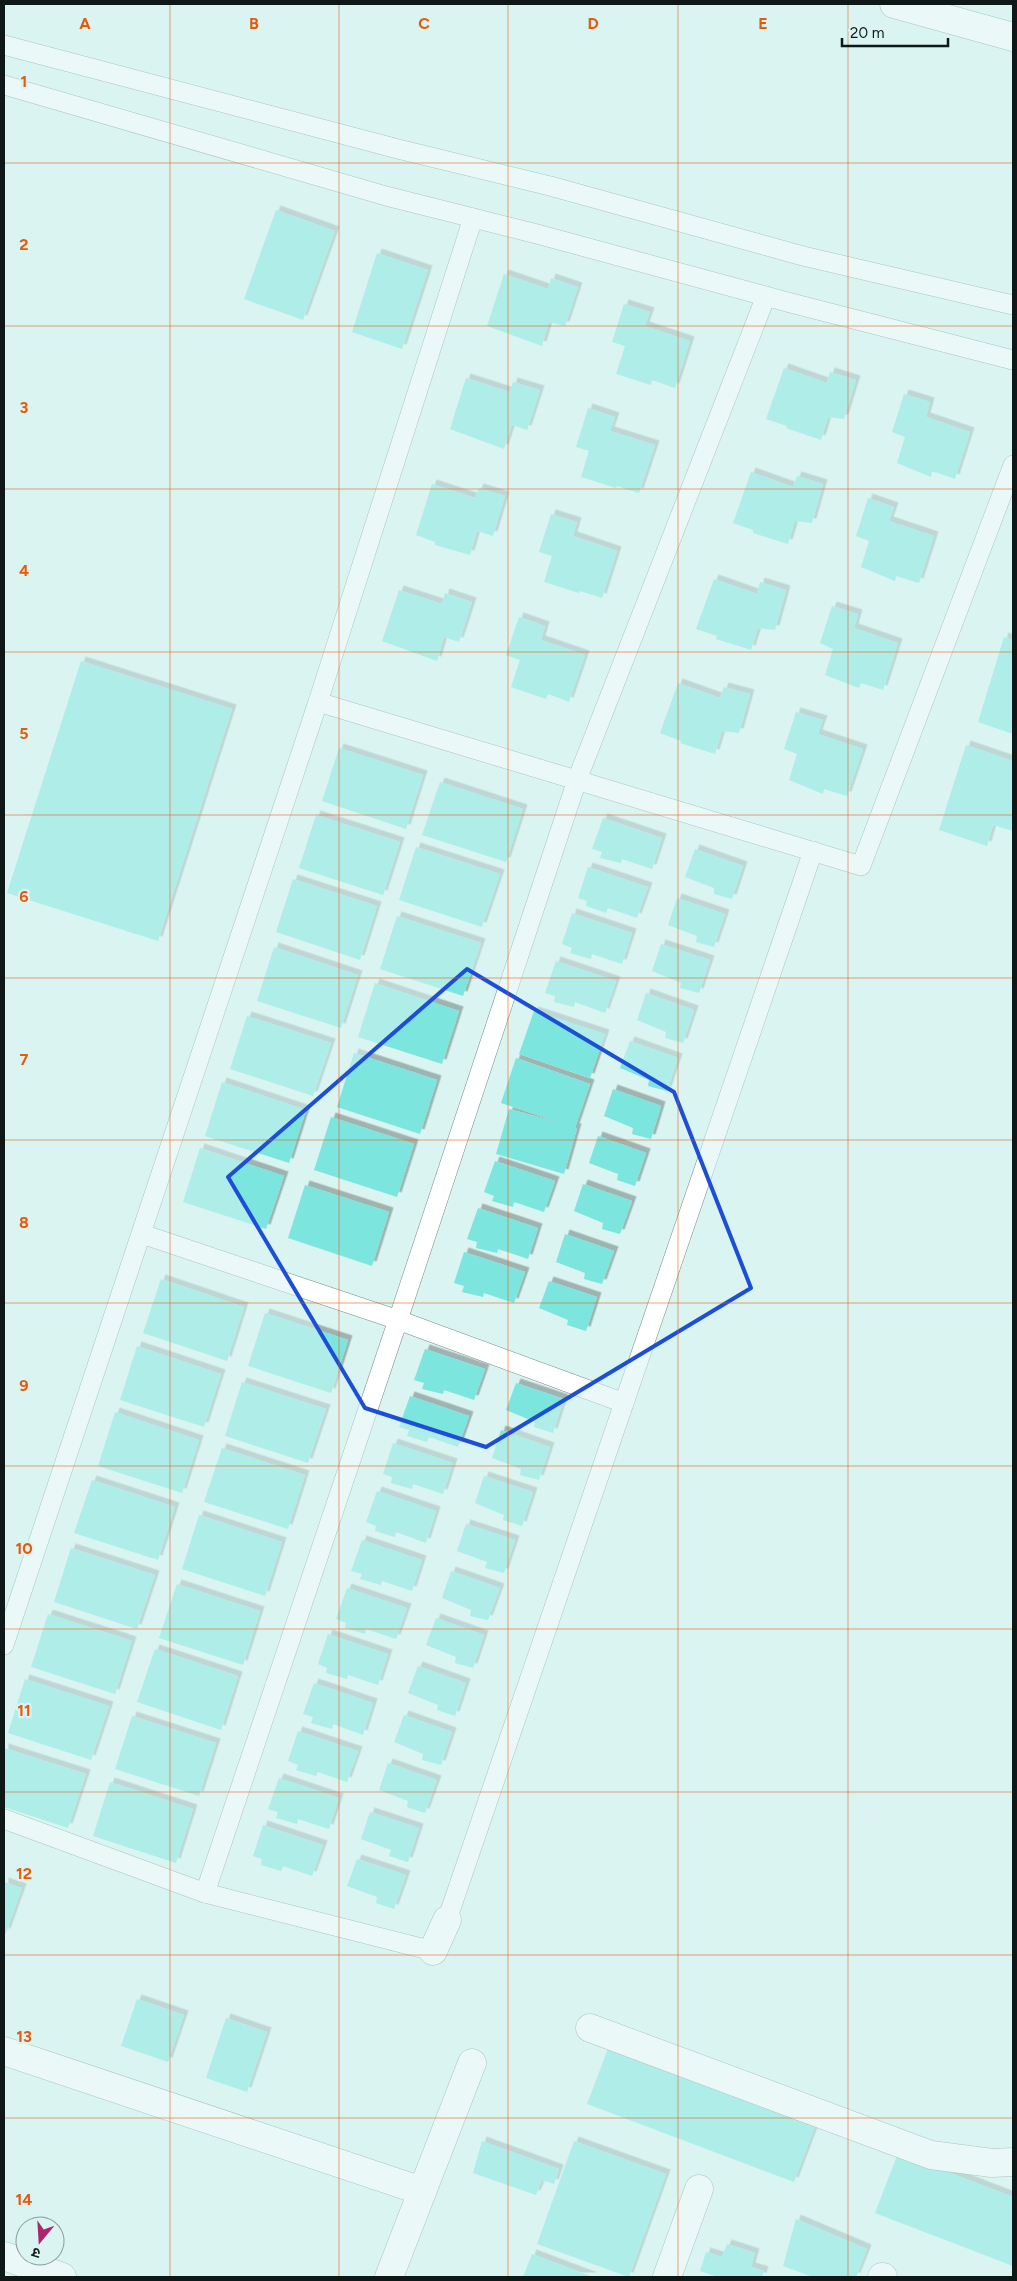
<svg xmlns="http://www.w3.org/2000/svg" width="1017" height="2281" viewBox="0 0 1017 2281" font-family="Figtree,'Noto Sans Devanagari',sans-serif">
<defs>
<filter id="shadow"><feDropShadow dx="4.5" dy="-4.5" stdDeviation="0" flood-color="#0004"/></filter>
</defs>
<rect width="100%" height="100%" fill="#d9f4f1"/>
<g fill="#7be5dd" filter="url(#shadow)">
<path d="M 276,210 L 335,231 L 303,320 L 244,299 Z"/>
<path d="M 377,253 L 428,270 L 402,349 L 352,332 Z"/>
<path d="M 504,274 L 548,289 L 551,278 L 578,287 L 565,326 L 549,322 L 542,346 L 487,326 Z"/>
<path d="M 624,304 L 650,312 L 645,326 L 690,341 L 675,388 L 652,380 L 651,385 L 616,374 L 625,346 L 612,342 Z"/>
<path d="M 784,368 L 827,383 L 830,372 L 856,380 L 844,419 L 828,417 L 821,440 L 786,428 L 787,426 L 766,419 Z"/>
<path d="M 466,378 L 510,392 L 513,382 L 540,390 L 527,430 L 512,425 L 504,449 L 450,429 Z"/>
<path d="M 904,394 L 930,402 L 926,417 L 970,432 L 955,479 L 932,471 L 931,477 L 897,463 L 905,437 L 892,432 Z"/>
<path d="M 588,408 L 615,417 L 610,431 L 655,445 L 639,493 L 617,486 L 616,488 L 581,477 L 589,451 L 576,447 Z"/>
<path d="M 751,472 L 793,487 L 797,476 L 823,484 L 812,523 L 795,521 L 788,544 L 753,533 L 753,530 L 733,523 Z"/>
<path d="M 432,484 L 475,498 L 479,488 L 505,496 L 493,536 L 477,531 L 470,555 L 435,545 L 435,542 L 416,535 Z"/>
<path d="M 868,498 L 894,507 L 889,521 L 934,536 L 919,583 L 896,576 L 895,581 L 861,567 L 869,541 L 856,536 Z"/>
<path d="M 551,514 L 577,522 L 573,536 L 617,551 L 602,598 L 580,591 L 579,593 L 544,582 L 552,556 L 539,552 Z"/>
<path d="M 714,579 L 757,594 L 760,582 L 786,590 L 775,630 L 758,628 L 751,650 L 716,639 L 717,636 L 696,629 Z"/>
<path d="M 399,590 L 442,604 L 445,593 L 472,602 L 459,642 L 444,637 L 437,661 L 382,641 Z"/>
<path d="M 832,606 L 858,614 L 854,628 L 898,643 L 883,690 L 861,683 L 859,688 L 825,675 L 833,649 L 820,643 Z"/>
<path d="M 519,617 L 545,626 L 541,640 L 585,655 L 569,702 L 548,694 L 546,699 L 511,687 L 520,660 L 506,655 Z"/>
<path d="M 1004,637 L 1013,640 L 1013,734 L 978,722 Z"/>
<path d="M 81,661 L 232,709 L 158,941 L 7,893 Z"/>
<path d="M 678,683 L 720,698 L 724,687 L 750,694 L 739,733 L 722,731 L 715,754 L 680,743 L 681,741 L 660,733 Z"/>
<path d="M 796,712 L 823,720 L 818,734 L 863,749 L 847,796 L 824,789 L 823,794 L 789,780 L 797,754 L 784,749 Z"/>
<path d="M 966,745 L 1013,761 L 1013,831 L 993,825 L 987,846 L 939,830 Z"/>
<path d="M 339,748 L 423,775 L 406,829 L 322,801 Z"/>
<path d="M 440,782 L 523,809 L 506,862 L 422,835 Z"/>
<path d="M 316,815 L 400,842 L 383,895 L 299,868 Z"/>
<path d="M 603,818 L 662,838 L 652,869 L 622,859 L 621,863 L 600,858 L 602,852 L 592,849 Z"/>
<path d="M 416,847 L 500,874 L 482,927 L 399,900 Z"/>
<path d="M 695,849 L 743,866 L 732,899 L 714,894 L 714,888 L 685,877 Z"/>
<path d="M 588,867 L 648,887 L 637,918 L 608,908 L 606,913 L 586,906 L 587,901 L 578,898 Z"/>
<path d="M 293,879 L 377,906 L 360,960 L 276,932 Z"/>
<path d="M 677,898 L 725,914 L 714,947 L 696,942 L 697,936 L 668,925 Z"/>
<path d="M 572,913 L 632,933 L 622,964 L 592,954 L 591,959 L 570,953 L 572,948 L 562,944 Z"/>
<path d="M 397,916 L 481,943 L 463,996 L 380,969 Z"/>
<path d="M 661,944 L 710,960 L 699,993 L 680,988 L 681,983 L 652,971 Z"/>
<path d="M 274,947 L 358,975 L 341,1028 L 257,1001 Z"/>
<path d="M 556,961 L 616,981 L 605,1013 L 575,1002 L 574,1007 L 554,1002 L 555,996 L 545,993 Z"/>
<path d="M 375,983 L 459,1011 L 442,1064 L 358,1037 Z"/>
<path d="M 646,993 L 694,1010 L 683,1043 L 665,1038 L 666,1032 L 637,1020 Z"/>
<path d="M 534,1011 L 605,1034 L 590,1078 L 519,1054 Z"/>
<path d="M 247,1016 L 331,1043 L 313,1096 L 230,1069 Z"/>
<path d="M 630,1041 L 678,1058 L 667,1091 L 648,1086 L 649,1080 L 620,1068 Z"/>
<path d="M 354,1053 L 437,1080 L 420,1134 L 337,1107 Z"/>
<path d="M 516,1058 L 590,1084 L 575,1128 L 577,1128 L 564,1174 L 496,1154 L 509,1109 L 564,1124 L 501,1103 Z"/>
<path d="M 222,1082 L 306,1110 L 289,1163 L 205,1136 Z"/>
<path d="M 613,1089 L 661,1106 L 651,1139 L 632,1134 L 633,1128 L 604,1116 Z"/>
<path d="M 331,1117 L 414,1144 L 397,1197 L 314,1170 Z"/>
<path d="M 598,1136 L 646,1153 L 635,1186 L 617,1180 L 618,1174 L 589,1163 Z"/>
<path d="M 200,1148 L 284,1176 L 266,1229 L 183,1202 Z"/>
<path d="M 495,1161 L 555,1181 L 544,1212 L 514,1202 L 513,1207 L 492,1201 L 494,1196 L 484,1192 Z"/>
<path d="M 583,1184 L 632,1201 L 620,1234 L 602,1229 L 603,1223 L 574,1211 Z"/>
<path d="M 305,1185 L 389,1212 L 372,1266 L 288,1238 Z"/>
<path d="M 478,1208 L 538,1228 L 528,1259 L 498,1249 L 497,1253 L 476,1248 L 477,1242 L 467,1239 Z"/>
<path d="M 565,1234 L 614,1251 L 602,1284 L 584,1279 L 585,1273 L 556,1262 Z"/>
<path d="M 464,1252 L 525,1272 L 514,1303 L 484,1293 L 483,1297 L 462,1292 L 464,1286 L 454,1283 Z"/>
<path d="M 161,1279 L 244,1307 L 227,1361 L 143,1333 Z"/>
<path d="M 549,1281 L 597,1297 L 586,1331 L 567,1325 L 568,1320 L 539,1308 Z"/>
<path d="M 265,1313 L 348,1340 L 331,1393 L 248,1366 Z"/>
<path d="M 137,1346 L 221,1374 L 204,1427 L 120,1400 Z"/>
<path d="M 425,1349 L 485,1369 L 474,1400 L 444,1390 L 443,1394 L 422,1389 L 424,1383 L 414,1380 Z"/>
<path d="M 242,1382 L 326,1409 L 308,1463 L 225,1436 Z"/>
<path d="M 516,1383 L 564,1399 L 553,1433 L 534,1427 L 535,1422 L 506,1410 Z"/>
<path d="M 410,1396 L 469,1416 L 458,1447 L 429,1437 L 427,1442 L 407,1436 L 409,1430 L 399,1427 Z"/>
<path d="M 115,1412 L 199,1440 L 182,1493 L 98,1466 Z"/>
<path d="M 501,1430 L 550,1447 L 539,1480 L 520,1475 L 521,1469 L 492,1458 Z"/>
<path d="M 393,1443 L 453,1463 L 443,1494 L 413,1484 L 412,1489 L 391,1483 L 392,1477 L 383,1474 Z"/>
<path d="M 222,1448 L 305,1475 L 288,1529 L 204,1502 Z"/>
<path d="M 484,1476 L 533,1492 L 522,1526 L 503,1520 L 504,1515 L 475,1503 Z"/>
<path d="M 92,1480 L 175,1507 L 158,1560 L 74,1533 Z"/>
<path d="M 377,1491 L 436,1511 L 426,1543 L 396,1532 L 395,1537 L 375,1531 L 376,1526 L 366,1522 Z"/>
<path d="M 199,1515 L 282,1542 L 265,1596 L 182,1569 Z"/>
<path d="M 466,1524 L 515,1540 L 504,1573 L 485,1568 L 487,1562 L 457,1551 Z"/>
<path d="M 362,1540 L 422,1560 L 412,1591 L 382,1581 L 381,1585 L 360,1579 L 362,1574 L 351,1571 Z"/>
<path d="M 71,1548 L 155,1575 L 137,1629 L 54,1602 Z"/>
<path d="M 451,1571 L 500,1588 L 488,1620 L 470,1616 L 471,1610 L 442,1598 Z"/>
<path d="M 177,1584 L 260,1611 L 243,1665 L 159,1638 Z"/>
<path d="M 347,1588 L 407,1608 L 396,1639 L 366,1629 L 365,1634 L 345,1628 L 346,1623 L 336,1619 Z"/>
<path d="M 48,1614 L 132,1641 L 115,1694 L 31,1667 Z"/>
<path d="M 436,1618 L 484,1635 L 473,1668 L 455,1663 L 456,1657 L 426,1645 Z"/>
<path d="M 328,1634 L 388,1654 L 378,1685 L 348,1675 L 347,1679 L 326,1673 L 327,1668 L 318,1664 Z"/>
<path d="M 155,1649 L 238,1676 L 221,1730 L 137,1702 Z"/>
<path d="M 418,1666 L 466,1683 L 455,1716 L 437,1710 L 438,1705 L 408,1693 Z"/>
<path d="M 25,1679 L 109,1706 L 91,1760 L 8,1733 Z"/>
<path d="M 314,1683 L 373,1703 L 363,1735 L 333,1724 L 332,1729 L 311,1723 L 313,1717 L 303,1714 Z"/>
<path d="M 404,1715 L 452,1732 L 441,1765 L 422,1760 L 423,1754 L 394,1742 Z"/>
<path d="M 132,1716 L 216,1743 L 199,1796 L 115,1769 Z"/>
<path d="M 298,1731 L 358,1751 L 347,1782 L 318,1772 L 316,1776 L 296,1770 L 298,1765 L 288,1761 Z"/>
<path d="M 4,1748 L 86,1774 L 68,1828 L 4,1807 Z"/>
<path d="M 388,1763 L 437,1780 L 425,1813 L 407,1807 L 408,1801 L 379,1790 Z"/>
<path d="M 279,1778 L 339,1798 L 329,1829 L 298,1819 L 297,1824 L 276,1818 L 278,1812 L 268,1809 Z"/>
<path d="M 110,1782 L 193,1809 L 176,1863 L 93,1836 Z"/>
<path d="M 370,1812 L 419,1828 L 408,1862 L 389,1856 L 391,1850 L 361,1839 Z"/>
<path d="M 263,1825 L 323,1845 L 312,1876 L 283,1866 L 281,1871 L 261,1865 L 262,1859 L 253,1856 Z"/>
<path d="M 357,1859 L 406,1875 L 394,1909 L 376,1903 L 377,1897 L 347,1886 Z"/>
<path d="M 4,1882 L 22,1888 L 6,1933 L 4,1932 Z"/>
<path d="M 137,1999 L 184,2015 L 168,2062 L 121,2046 Z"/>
<path d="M 226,2018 L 267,2032 L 247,2092 L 206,2078 Z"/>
<path d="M 612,2038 L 819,2116 L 794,2182 L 587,2104 Z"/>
<path d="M 482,2141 L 559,2169 L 554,2184 L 542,2180 L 536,2195 L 473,2173 Z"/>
<path d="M 574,2141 L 666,2174 L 629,2277 L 537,2244 Z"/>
<path d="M 898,2153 L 1013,2197 L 1013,2266 L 875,2213 Z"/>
<path d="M 796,2219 L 867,2249 L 856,2277 L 813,2277 L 783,2266 Z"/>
<path d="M 727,2244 L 755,2253 L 751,2267 L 764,2271 L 762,2277 L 718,2277 L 700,2271 L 706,2252 L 722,2257 Z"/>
<path d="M 532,2254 L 593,2277 L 523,2277 Z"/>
</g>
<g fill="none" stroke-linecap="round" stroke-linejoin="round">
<defs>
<g id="service">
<path d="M 4,45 L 398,149 L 550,186 L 803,256 L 1013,305"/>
<path d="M 4,85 L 386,196 L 537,234 L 791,303 L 1013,360"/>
<path d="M 473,218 L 318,702 L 861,866 L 1013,465"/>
<path d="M 142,1234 L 398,1320 L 624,1403"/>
<path d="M 4,1645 L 318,702"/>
<path d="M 4,1819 L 205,1893 L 433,1951"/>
<path d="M 205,1893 L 398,1320 L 577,780 L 766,296"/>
<path d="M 447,1920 L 813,851"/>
</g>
<g id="minor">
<path d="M 894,4 L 1013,37"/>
<path d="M 433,1951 L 447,1920"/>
<path d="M 590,2028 L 931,2155 L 992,2163 L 1013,2162"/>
<path d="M 4,2051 L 422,2191"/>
<path d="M 4,2256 L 62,2277"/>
<path d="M 389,2277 L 472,2063"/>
<path d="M 667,2277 L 699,2189"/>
<path d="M 882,2277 L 883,2277"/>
</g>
</defs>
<use href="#service" stroke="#748d8a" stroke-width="20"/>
<use href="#minor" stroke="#748d8a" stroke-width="29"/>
<use href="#service" stroke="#fff" stroke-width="19"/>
<use href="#minor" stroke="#fff" stroke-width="28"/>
</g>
<path d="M0 0H1017V2281H0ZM 467,969 L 674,1092 L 751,1288 L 486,1447 L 365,1408 L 228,1177 Z" fill="#d9f4f1" fill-opacity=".55" fill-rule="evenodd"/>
<path fill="none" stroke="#1d4ed8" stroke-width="4" stroke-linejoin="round" d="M 467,969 L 674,1092 L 751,1288 L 486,1447 L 365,1408 L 228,1177 Z"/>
<path fill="none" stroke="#e8590c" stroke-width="1" stroke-opacity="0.55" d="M 170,4 L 170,2277M 339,4 L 339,2277M 508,4 L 508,2277M 678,4 L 678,2277M 848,4 L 848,2277M 4,163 L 1013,163M 4,326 L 1013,326M 4,489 L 1013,489M 4,652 L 1013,652M 4,815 L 1013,815M 4,978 L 1013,978M 4,1140 L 1013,1140M 4,1303 L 1013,1303M 4,1466 L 1013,1466M 4,1629 L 1013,1629M 4,1792 L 1013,1792M 4,1955 L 1013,1955M 4,2118 L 1013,2118"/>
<g font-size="16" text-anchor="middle" font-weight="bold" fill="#e8590c" stroke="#d9f4f1" stroke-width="4.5" stroke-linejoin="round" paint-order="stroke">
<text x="85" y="29">A</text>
<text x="254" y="29">B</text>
<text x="424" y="29">C</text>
<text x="593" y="29">D</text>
<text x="763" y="29">E</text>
<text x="24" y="87">1</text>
<text x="24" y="250">2</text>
<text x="24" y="413">3</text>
<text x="24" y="576">4</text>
<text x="24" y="739">5</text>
<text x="24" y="902">6</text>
<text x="24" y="1065">7</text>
<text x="24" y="1228">8</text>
<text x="24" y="1391">9</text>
<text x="24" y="1554">10</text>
<text x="24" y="1716">11</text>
<text x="24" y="1879">12</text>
<text x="24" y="2042">13</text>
<text x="24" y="2205">14</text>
</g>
<rect width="1017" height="2281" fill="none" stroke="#0e1817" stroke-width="10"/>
<g transform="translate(40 2241) rotate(198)"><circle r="24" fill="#d9f4f1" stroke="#889c9a"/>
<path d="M0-4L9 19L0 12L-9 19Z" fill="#ac266e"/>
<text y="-8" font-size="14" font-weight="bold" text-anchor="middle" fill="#0e1817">उ</text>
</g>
<path d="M842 38v8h106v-8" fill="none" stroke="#0e1817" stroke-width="2.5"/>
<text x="850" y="38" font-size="15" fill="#0e1817" stroke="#d9f4f1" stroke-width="4" paint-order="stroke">20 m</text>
</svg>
